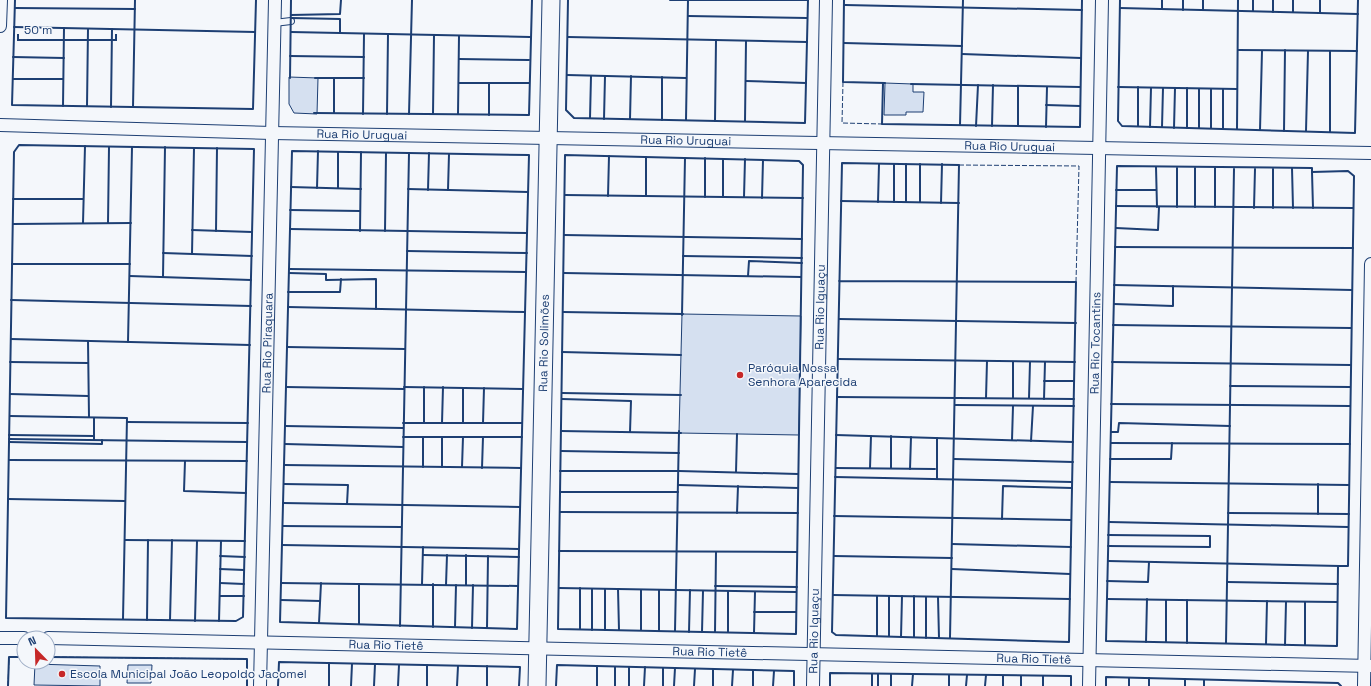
<svg xmlns="http://www.w3.org/2000/svg" width="1371" height="686" viewBox="0 0 1371 686" font-family="'Space Grotesk',sans-serif">
<rect width="100%" height="100%" fill="#f4f7fb"/>
<g fill="#d5e0f0" stroke="#1d3f73">
<path d="M 289,77 L 318,78 L 317,114 L 294,113 L 289,104 Z"/>
<path d="M 885,83 L 913,84 L 913,92 L 924,92 L 923,112 L 906,112 L 906,115 L 884,115 Z"/>
<path d="M 682,314 L 801,316 L 799,435 L 679,433 Z"/>
<path d="M 35,664 L 100,666 L 100,686 L 34,685 Z"/>
<path d="M 128,665 L 152,665 L 151,683 L 127,683 Z"/>
</g>
<g fill="none" stroke-linecap="round" stroke-linejoin="round">
<defs>
<path id="lane" d="M 274,23 L 291,21"/>
<g id="street">
<path d="M 0,26 L 1,0"/>
<path id="s1" d="M 0,125 L 272,133 L 1371,153"/>
<path d="M 0,638 L 24,638"/>
<path id="s2" d="M 48,638 L 1371,666"/>
<path id="s3" d="M 260,686 L 275,0"/>
<path id="s4" d="M 813,686 L 826,0"/>
<path id="s5" d="M 1089,686 L 1102,0"/>
<path d="M 1364,686 L 1371,264"/>
</g>
<g id="secondary">
<path id="s6" d="M 537,686 L 551,0"/>
</g>
</defs>
<use href="#lane" stroke="#1d3f73" stroke-width="8"/>
<use href="#street" stroke="#1d3f73" stroke-width="14"/>
<use href="#secondary" stroke="#1d3f73" stroke-width="19"/>
<use href="#lane" stroke="#f4f7fb" stroke-width="6"/>
<use href="#street" stroke="#f4f7fb" stroke-width="12"/>
<use href="#secondary" stroke="#f4f7fb" stroke-width="17"/>
<g stroke="#1d3f73" stroke-width="1" stroke-dasharray="5 2" stroke-linecap="butt">
<path d="M 843,82 L 842,123 L 882,124"/>
<path d="M 959,165 L 1079,166 L 1076,282"/>
<path d="M 48,657 L 247,659 L 247,686"/>
<path d="M 8,686 L 9,657 L 24,657"/>
</g>
<g stroke="#1d3f73" stroke-width="2">
<path d="M 15,0 L 12,105 L 253,109 L 256,0"/>
<path d="M 568,0 L 566,110 L 574,118 L 805,123 L 808,0"/>
<path d="M 670,0 L 808,0"/>
<path d="M 844,0 L 843,82 L 885,83"/>
<path d="M 1120,0 L 1118,121 L 1122,126 L 1355,133 L 1358,0"/>
<path d="M 845,5 L 1082,10"/>
<path d="M 15,8 L 135,9"/>
<path d="M 1120,8 L 1358,14"/>
<path d="M 1162,9 L 1162,0"/>
<path d="M 1183,10 L 1183,0"/>
<path d="M 1203,10 L 1203,0"/>
<path d="M 1253,11 L 1253,0"/>
<path d="M 1273,12 L 1273,0"/>
<path d="M 1293,12 L 1293,0"/>
<path d="M 1320,13 L 1320,0"/>
<path d="M 291,15 L 340,14 L 341,0"/>
<path d="M 688,16 L 807,18"/>
<path d="M 291,18 L 340,19 L 340,33"/>
<path d="M 14,27 L 255,32"/>
<path d="M 291,32 L 530,37"/>
<path d="M 568,37 L 807,42"/>
<path d="M 844,43 L 962,46"/>
<path d="M 1238,50 L 1357,51"/>
<path d="M 962,54 L 1081,58"/>
<path d="M 290,56 L 364,57"/>
<path d="M 13,57 L 64,58"/>
<path d="M 459,59 L 529,60"/>
<path d="M 567,75 L 686,78"/>
<path d="M 290,78 L 291,0"/>
<path d="M 315,78 L 364,78"/>
<path d="M 334,78 L 334,113"/>
<path d="M 13,79 L 63,79"/>
<path d="M 746,81 L 806,83"/>
<path d="M 459,83 L 529,83"/>
<path d="M 883,83 L 882,124 L 1080,127 L 1082,0"/>
<path d="M 911,84 L 1080,87"/>
<path d="M 1118,87 L 1237,89"/>
<path d="M 1138,87 L 1138,126"/>
<path d="M 1199,89 L 1199,128"/>
<path d="M 1223,89 L 1223,129"/>
<path d="M 1046,105 L 1080,106"/>
<path d="M 63,106 L 64,28"/>
<path d="M 87,106 L 88,29"/>
<path d="M 111,107 L 112,29"/>
<path d="M 133,107 L 135,0"/>
<path d="M 314,113 L 529,115 L 532,0"/>
<path d="M 363,114 L 364,34"/>
<path d="M 387,114 L 388,34"/>
<path d="M 409,114 L 412,0"/>
<path d="M 433,114 L 434,35"/>
<path d="M 458,114 L 459,36"/>
<path d="M 489,115 L 489,83"/>
<path d="M 590,118 L 591,76"/>
<path d="M 604,119 L 605,76"/>
<path d="M 630,119 L 631,76"/>
<path d="M 662,120 L 662,77"/>
<path d="M 686,120 L 688,0"/>
<path d="M 715,121 L 716,40"/>
<path d="M 745,121 L 746,41"/>
<path d="M 960,125 L 963,0"/>
<path d="M 976,126 L 978,85"/>
<path d="M 992,126 L 993,85"/>
<path d="M 1018,126 L 1018,86"/>
<path d="M 1046,127 L 1047,87"/>
<path d="M 1150,127 L 1151,88"/>
<path d="M 1162,127 L 1163,88"/>
<path d="M 1174,128 L 1175,88"/>
<path d="M 1187,128 L 1187,88"/>
<path d="M 1211,128 L 1211,89"/>
<path d="M 1237,129 L 1238,0"/>
<path d="M 1260,130 L 1262,51"/>
<path d="M 1284,131 L 1285,50"/>
<path d="M 1306,131 L 1308,51"/>
<path d="M 1330,132 L 1330,51"/>
<path d="M 19,145 L 254,149 L 243,617 L 236,621 L 6,618 L 14,152 Z"/>
<path d="M 292,151 L 529,155 L 517,629 L 280,622 Z"/>
<path d="M 565,155 L 799,161 L 803,165 L 796,634 L 558,629 Z"/>
<path d="M 894,164 L 894,202"/>
<path d="M 1117,166 L 1312,168 L 1312,172 L 1348,171 L 1354,176 L 1348,566 L 1338,566 L 1337,646 L 1106,641 Z"/>
<path d="M 1156,167 L 1157,207"/>
<path d="M 1177,168 L 1177,207"/>
<path d="M 1292,168 L 1293,208"/>
<path d="M 1273,169 L 1273,208"/>
<path d="M 1312,172 L 1313,208"/>
<path d="M 291,187 L 361,189"/>
<path d="M 317,188 L 318,151"/>
<path d="M 338,188 L 338,152"/>
<path d="M 408,189 L 528,192"/>
<path d="M 428,190 L 429,153"/>
<path d="M 448,190 L 449,154"/>
<path d="M 1116,190 L 1156,190"/>
<path d="M 565,195 L 803,198"/>
<path d="M 608,196 L 609,156"/>
<path d="M 646,196 L 646,157"/>
<path d="M 705,197 L 705,158"/>
<path d="M 723,197 L 723,159"/>
<path d="M 744,197 L 745,159"/>
<path d="M 762,198 L 763,160"/>
<path d="M 13,199 L 83,199"/>
<path d="M 841,201 L 959,203"/>
<path d="M 878,202 L 879,164"/>
<path d="M 906,202 L 906,164"/>
<path d="M 920,202 L 920,164"/>
<path d="M 941,203 L 942,164"/>
<path d="M 1116,206 L 1353,208"/>
<path d="M 1195,207 L 1195,168"/>
<path d="M 1215,207 L 1215,168"/>
<path d="M 1254,208 L 1255,169"/>
<path d="M 290,210 L 360,211"/>
<path d="M 83,223 L 85,146"/>
<path d="M 108,223 L 109,147"/>
<path d="M 13,224 L 131,223"/>
<path d="M 1116,228 L 1158,230 L 1159,207"/>
<path d="M 290,229 L 527,233"/>
<path d="M 192,230 L 252,232"/>
<path d="M 216,231 L 217,148"/>
<path d="M 360,231 L 361,152"/>
<path d="M 385,231 L 386,153"/>
<path d="M 564,235 L 802,239"/>
<path d="M 1115,247 L 1353,248"/>
<path d="M 407,251 L 527,253"/>
<path d="M 163,253 L 252,256"/>
<path d="M 192,254 L 194,148"/>
<path d="M 683,256 L 802,258"/>
<path d="M 12,264 L 130,264"/>
<path d="M 289,269 L 526,272"/>
<path d="M 289,273 L 326,274 L 326,280 L 376,279 L 376,309"/>
<path d="M 564,273 L 801,277"/>
<path d="M 130,276 L 251,280"/>
<path d="M 748,276 L 749,261 L 802,263"/>
<path d="M 163,277 L 165,147"/>
<path d="M 839,281 L 1076,282 L 1069,642 L 836,635 L 832,632 L 842,163 L 959,165 C 956,322 953,480 950,638"/>
<path d="M 1114,285 L 1352,290"/>
<path d="M 288,292 L 340,292 L 341,279"/>
<path d="M 11,300 L 251,306"/>
<path d="M 1114,304 L 1173,306 L 1173,286"/>
<path d="M 288,307 L 525,312"/>
<path d="M 563,312 L 683,314"/>
<path d="M 682,315 L 685,158"/>
<path d="M 839,319 L 1076,323"/>
<path d="M 1113,325 L 1351,328"/>
<path d="M 11,339 L 250,345"/>
<path d="M 88,341 L 89,417"/>
<path d="M 128,342 L 132,147"/>
<path d="M 287,347 L 405,349"/>
<path d="M 562,352 L 681,355"/>
<path d="M 838,359 L 1075,362"/>
<path d="M 10,362 L 88,363"/>
<path d="M 1112,362 L 1351,365"/>
<path d="M 1044,381 L 1074,381"/>
<path d="M 1230,386 L 1350,387"/>
<path d="M 286,387 L 404,389"/>
<path d="M 404,387 L 523,389"/>
<path d="M 562,393 L 681,395"/>
<path d="M 10,394 L 88,396"/>
<path d="M 837,397 L 1074,399"/>
<path d="M 986,398 L 987,361"/>
<path d="M 1013,398 L 1013,362"/>
<path d="M 1029,398 L 1030,362"/>
<path d="M 562,399 L 631,401 L 630,432"/>
<path d="M 1044,399 L 1045,362"/>
<path d="M 1111,404 L 1350,406"/>
<path d="M 955,405 L 1074,406"/>
<path d="M 10,416 L 127,418 L 123,619"/>
<path d="M 127,422 L 248,423"/>
<path d="M 403,423 L 522,423"/>
<path d="M 424,423 L 424,387"/>
<path d="M 442,423 L 443,387"/>
<path d="M 463,423 L 463,388"/>
<path d="M 483,423 L 484,388"/>
<path d="M 285,426 L 403,428"/>
<path d="M 561,431 L 681,433"/>
<path d="M 1111,432 L 1118,432 L 1119,423 L 1230,426"/>
<path d="M 9,435 L 94,436 L 94,440"/>
<path d="M 836,435 L 1073,442"/>
<path d="M 94,436 L 94,418"/>
<path d="M 403,437 L 522,437"/>
<path d="M 9,439 L 247,442"/>
<path d="M 1012,440 L 1013,406"/>
<path d="M 1031,441 L 1033,406"/>
<path d="M 9,442 L 102,444 L 102,440"/>
<path d="M 1111,443 L 1350,444"/>
<path d="M 285,444 L 403,447"/>
<path d="M 561,451 L 679,453"/>
<path d="M 954,459 L 1073,462"/>
<path d="M 1110,459 L 1171,459 L 1172,443"/>
<path d="M 9,460 L 247,461"/>
<path d="M 185,461 L 184,491 L 246,493"/>
<path d="M 284,465 L 521,468"/>
<path d="M 423,467 L 423,437"/>
<path d="M 442,467 L 442,437"/>
<path d="M 462,467 L 463,437"/>
<path d="M 482,468 L 483,437"/>
<path d="M 836,468 L 935,469"/>
<path d="M 870,468 L 871,436"/>
<path d="M 891,468 L 891,436"/>
<path d="M 910,469 L 911,437"/>
<path d="M 560,471 L 679,471 L 798,474"/>
<path d="M 736,472 L 737,434"/>
<path d="M 835,477 L 1072,482"/>
<path d="M 937,479 L 937,438"/>
<path d="M 1110,482 L 1349,485"/>
<path d="M 284,484 L 348,485 L 347,504"/>
<path d="M 678,485 L 798,488"/>
<path d="M 560,492 L 678,492"/>
<path d="M 8,499 L 125,501"/>
<path d="M 283,503 L 520,507"/>
<path d="M 560,512 L 798,513"/>
<path d="M 737,513 L 738,486"/>
<path d="M 1228,513 L 1349,514"/>
<path d="M 1318,514 L 1318,484"/>
<path d="M 834,516 L 1071,520"/>
<path d="M 1002,519 L 1003,486 L 1072,488"/>
<path d="M 1109,522 L 1348,527"/>
<path d="M 283,526 L 401,527"/>
<path d="M 125,540 L 245,541"/>
<path d="M 952,544 L 1071,547"/>
<path d="M 282,545 L 519,549"/>
<path d="M 1108,546 L 1210,547 L 1210,536 L 1108,535"/>
<path d="M 559,551 L 797,552"/>
<path d="M 423,555 L 519,557"/>
<path d="M 220,556 L 245,557"/>
<path d="M 834,556 L 952,558"/>
<path d="M 1108,561 L 1340,566"/>
<path d="M 220,569 L 244,570"/>
<path d="M 952,569 L 1070,574"/>
<path d="M 1107,581 L 1148,582 L 1149,562"/>
<path d="M 1227,582 L 1338,584"/>
<path d="M 220,583 L 244,584"/>
<path d="M 281,583 L 518,586"/>
<path d="M 359,584 L 359,624"/>
<path d="M 422,584 L 423,547"/>
<path d="M 446,585 L 447,555"/>
<path d="M 466,585 L 466,555"/>
<path d="M 715,586 L 797,587"/>
<path d="M 559,588 L 796,592"/>
<path d="M 605,589 L 605,630"/>
<path d="M 618,589 L 619,630"/>
<path d="M 641,590 L 641,630"/>
<path d="M 833,595 L 1070,599"/>
<path d="M 220,596 L 244,596"/>
<path d="M 914,596 L 914,637"/>
<path d="M 938,597 L 939,638"/>
<path d="M 1107,599 L 1337,602"/>
<path d="M 281,600 L 320,601"/>
<path d="M 1166,600 L 1166,642"/>
<path d="M 1305,602 L 1305,645"/>
<path d="M 754,612 L 796,612"/>
<path d="M 147,620 L 148,540"/>
<path d="M 170,620 L 172,540"/>
<path d="M 195,621 L 197,541"/>
<path d="M 219,621 L 221,541"/>
<path d="M 319,623 L 321,583"/>
<path d="M 400,626 L 409,153"/>
<path d="M 433,627 L 433,584"/>
<path d="M 455,627 L 456,585"/>
<path d="M 472,628 L 473,585"/>
<path d="M 487,628 L 488,556"/>
<path d="M 580,629 L 580,588"/>
<path d="M 592,630 L 592,589"/>
<path d="M 659,631 L 659,590"/>
<path d="M 675,631 L 679,431"/>
<path d="M 689,632 L 690,590"/>
<path d="M 702,632 L 703,591"/>
<path d="M 715,632 L 716,552"/>
<path d="M 728,632 L 728,591"/>
<path d="M 754,633 L 755,592"/>
<path d="M 877,636 L 877,596"/>
<path d="M 889,636 L 889,596"/>
<path d="M 901,637 L 902,596"/>
<path d="M 926,638 L 926,597"/>
<path d="M 1146,642 L 1147,599"/>
<path d="M 1187,643 L 1187,600"/>
<path d="M 1226,643 L 1234,169"/>
<path d="M 1266,644 L 1267,601"/>
<path d="M 1285,645 L 1286,602"/>
<path d="M 48,657 L 247,659 L 247,686"/>
<path d="M 8,686 L 9,657 L 24,657"/>
<path d="M 278,686 L 279,662 L 520,667 L 519,686"/>
<path d="M 329,686 L 329,663"/>
<path d="M 351,686 L 352,664"/>
<path d="M 374,686 L 375,664"/>
<path d="M 398,686 L 399,665"/>
<path d="M 427,686 L 427,665"/>
<path d="M 457,686 L 458,666"/>
<path d="M 487,686 L 487,666"/>
<path d="M 556,686 L 557,665 L 794,671 L 794,686"/>
<path d="M 597,686 L 597,666"/>
<path d="M 615,686 L 615,667"/>
<path d="M 629,686 L 629,667"/>
<path d="M 644,686 L 645,667"/>
<path d="M 663,686 L 663,668"/>
<path d="M 674,686 L 675,668"/>
<path d="M 694,686 L 695,669"/>
<path d="M 713,686 L 713,669"/>
<path d="M 732,686 L 733,670"/>
<path d="M 753,686 L 753,670"/>
<path d="M 773,686 L 774,671"/>
<path d="M 830,686 L 830,673 L 1071,676 L 1071,686"/>
<path d="M 872,686 L 872,674"/>
<path d="M 878,686 L 878,674"/>
<path d="M 891,686 L 891,674"/>
<path d="M 912,686 L 913,674"/>
<path d="M 949,686 L 949,675"/>
<path d="M 966,686 L 967,675"/>
<path d="M 985,686 L 986,675"/>
<path d="M 1003,686 L 1003,676"/>
<path d="M 1021,686 L 1021,676"/>
<path d="M 1043,686 L 1043,676"/>
<path d="M 1106,686 L 1106,677 L 1338,683 L 1341,686"/>
<path d="M 1129,686 L 1129,678"/>
<path d="M 1149,686 L 1149,678"/>
<path d="M 1185,686 L 1185,679"/>
<path d="M 1204,686 L 1204,680"/>
</g>
</g>
<g fill="#c62828" stroke="#f4f7fb" stroke-width="1.5">
<circle cx="740" cy="375" r="4"/>
<circle cx="62" cy="674" r="4"/>
</g>
<g text-anchor="middle" stroke-width="3" stroke-linejoin="round" paint-order="stroke">
<g font-size="12" fill="#1d3f73" stroke="#f4f7fb">
<text dy="4" stroke="none"><textPath href="#s1" startOffset="362">Rua Rio Uruguai</textPath></text>
<text dy="4" stroke="none"><textPath href="#s1" startOffset="686">Rua Rio Uruguai</textPath></text>
<text dy="4" stroke="none"><textPath href="#s1" startOffset="1010">Rua Rio Uruguai</textPath></text>
<text dy="4" stroke="none"><textPath href="#s4" startOffset="379">Rua Rio Iguaçu</textPath></text>
<text dy="4" stroke="none"><textPath href="#s3" startOffset="343">Rua Rio Piraquara</textPath></text>
<text dy="4" stroke="none"><textPath href="#s6" startOffset="343">Rua Rio Solimões</textPath></text>
<text dy="4" stroke="none"><textPath href="#s5" startOffset="343">Rua Rio Tocantins</textPath></text>
<text dy="4" stroke="none"><textPath href="#s4" startOffset="55">Rua Rio Iguaçu</textPath></text>
<text dy="4" stroke="none"><textPath href="#s2" startOffset="338">Rua Rio Tietê</textPath></text>
<text dy="4" stroke="none"><textPath href="#s2" startOffset="662">Rua Rio Tietê</textPath></text>
<text dy="4" stroke="none"><textPath href="#s2" startOffset="986">Rua Rio Tietê</textPath></text>
</g>
<g font-size="12" fill="#1d3f73" stroke="#f4f7fb" text-anchor="start">
<text x="748" y="372">Paróquia Nossa<tspan x="748" dy="14">Senhora Aparecida</tspan></text>
<text x="70" y="678">Escola Municipal João Leopoldo Jacomel</text>
</g>
</g>
<g transform="translate(36 650) rotate(337)"><circle r="19" fill="#f4f7fb" stroke="#9eadc5"/>
<path d="M0-3L7 15L0 10L-7 15Z" fill="#c62828"/>
<text y="-6" font-size="11" font-weight="bold" text-anchor="middle" fill="#1d3f73">N</text>
</g>
<path d="M18 34v6h98v-6" fill="none" stroke="#1d3f73" stroke-width="2"/>
<text x="24" y="34" font-size="12" fill="#1d3f73" stroke="#f4f7fb" stroke-width="3" paint-order="stroke">50 m</text>
</svg>
